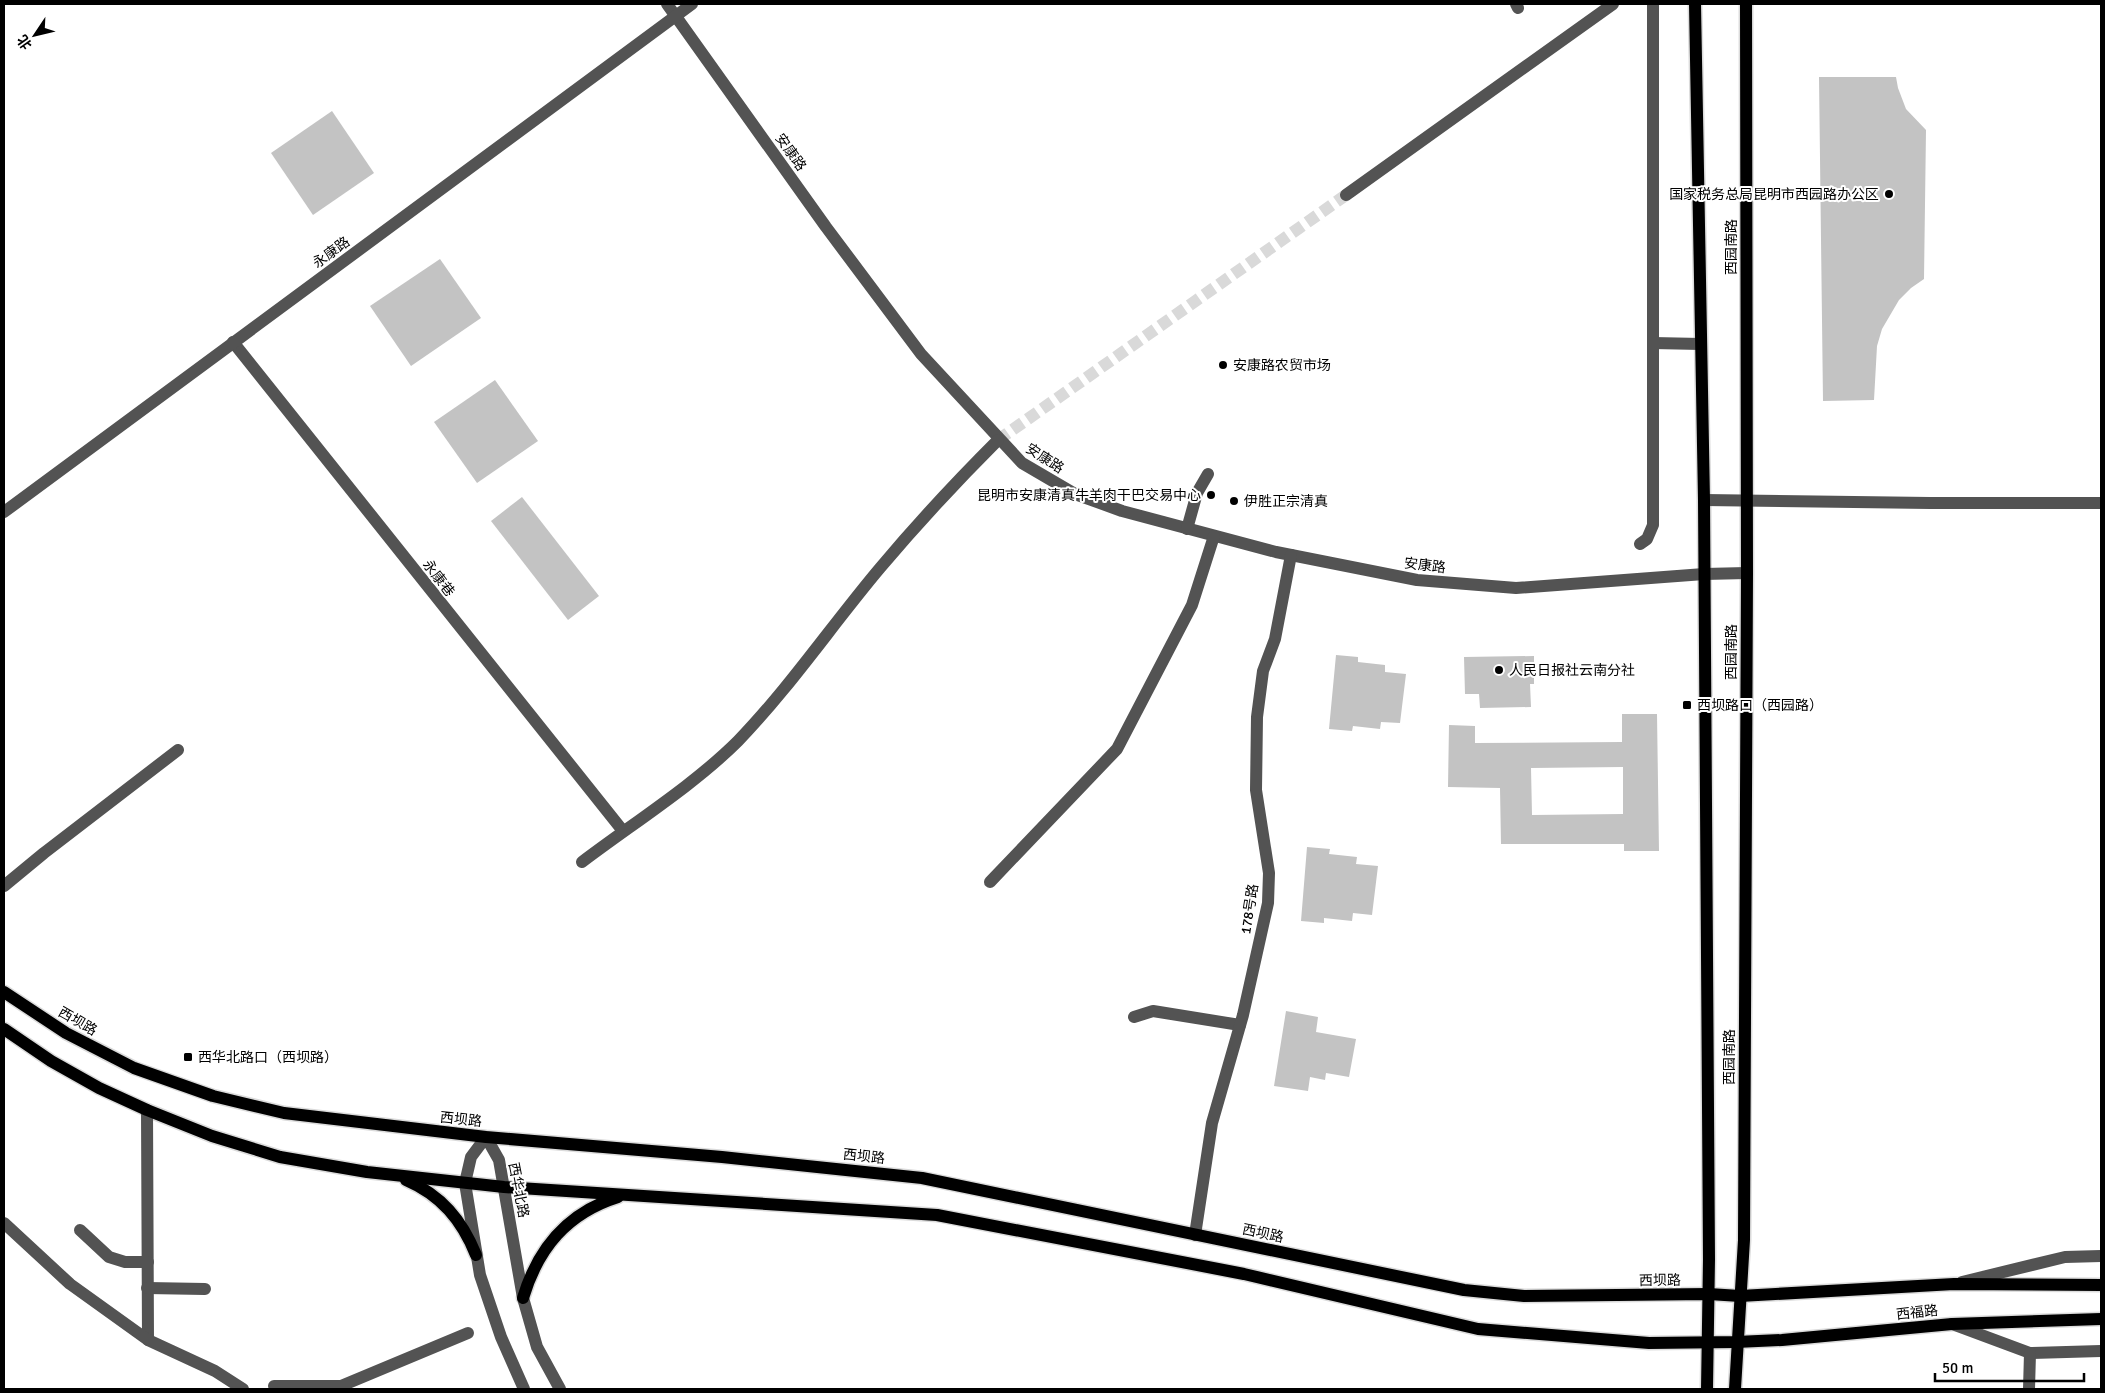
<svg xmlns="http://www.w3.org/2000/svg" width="2105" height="1393" viewBox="0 0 2105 1393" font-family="Signika,'Noto Sans SC',sans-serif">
<rect width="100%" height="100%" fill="#fff"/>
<g fill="#c3c3c3" fill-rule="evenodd">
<path d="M 1819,77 L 1896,77 L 1898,88 L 1906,109 L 1926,130 L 1924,279 L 1911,288 L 1899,300 L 1882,329 L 1877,346 L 1874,400 L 1823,401 Z"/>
<path d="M 332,111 L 374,173 L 313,215 L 271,153 Z"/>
<path d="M 440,259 L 481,318 L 411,366 L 370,306 Z"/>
<path d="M 495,380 L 538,441 L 477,483 L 434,422 Z"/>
<path d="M 522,497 L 599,596 L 568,620 L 491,521 Z"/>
<path d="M 1336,655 L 1358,657 L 1358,662 L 1385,665 L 1385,672 L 1406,674 L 1400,723 L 1381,722 L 1380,729 L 1353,726 L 1352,731 L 1329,729 Z"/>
<path d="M 1534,656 L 1534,684 L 1530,684 L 1531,707 L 1480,708 L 1479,694 L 1465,694 L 1464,657 Z"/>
<path d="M 1622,714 L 1657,714 L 1659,851 L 1624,851 L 1624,844 L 1501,844 L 1500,788 L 1448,787 L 1449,725 L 1475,726 L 1475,743 L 1622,742 ZM 1623,767 L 1623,814 L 1532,815 L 1531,768 Z"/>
<path d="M 1307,847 L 1330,849 L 1329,854 L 1357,857 L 1356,864 L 1378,866 L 1372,915 L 1353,913 L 1352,921 L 1324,918 L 1324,923 L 1301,921 Z"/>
<path d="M 1286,1011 L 1318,1017 L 1316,1032 L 1356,1039 L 1349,1077 L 1326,1073 L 1325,1080 L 1310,1077 L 1308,1091 L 1274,1086 Z"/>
</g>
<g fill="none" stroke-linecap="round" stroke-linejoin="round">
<path stroke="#d9d9d9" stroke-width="12" stroke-dasharray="12 6" stroke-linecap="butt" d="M 998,440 L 1346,195"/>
<defs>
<g id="major">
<path d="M 1695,4 L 1704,500 L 1709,1259 L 1707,1389"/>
<path d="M 4,992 L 66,1033 L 134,1068 L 213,1096 L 284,1113 L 486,1137 L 722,1157 L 922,1178 L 1464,1290 L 1524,1296 L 1709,1294 L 1740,1296 L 1954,1284 L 2101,1285"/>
<path d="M 4,1029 L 51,1061 L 99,1088 L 147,1110 L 212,1136 L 280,1157 L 367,1172 L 504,1187 L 937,1215 L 1244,1274 L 1478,1329 L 1649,1343 L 1736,1342 L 1782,1340 L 1952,1324 L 2101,1319"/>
<path d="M 406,1180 C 441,1195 462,1220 476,1255"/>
<path d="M 523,1298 C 538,1248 567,1213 618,1197"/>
<path d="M 1735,1389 L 1744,1240 L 1747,573 L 1746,4"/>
</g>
</defs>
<use href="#major" stroke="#dbdbdb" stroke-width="15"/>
<g stroke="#535353" stroke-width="12">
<path d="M 667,4 L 826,227 L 921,354 L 1022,463 L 1075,494 L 1122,511 L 1276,552 L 1417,580 L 1516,588 L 1704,574 L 1747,573"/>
<path d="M 1516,4 L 1518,8"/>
<path d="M 1346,195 L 1613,4"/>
<path d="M 233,342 L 623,831"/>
<path d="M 1653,343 L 1701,344"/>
<path d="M 1704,500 L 1930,503 L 2101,503"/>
<path d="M 4,512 L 692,4"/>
<path d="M 1187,529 L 1197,493 L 1208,474"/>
<path d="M 1640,544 L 1647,539 L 1653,525 L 1653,4"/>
<path d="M 582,862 C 632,824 694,785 738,741 C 790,687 832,625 880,568 C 917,524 957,481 998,440"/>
<path d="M 990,882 L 1117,749 L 1192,605 L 1214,536"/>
<path d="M 4,886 L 44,853 L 178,750"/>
<path d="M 1134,1017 L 1153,1011 L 1240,1025"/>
<path d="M 147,1110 L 148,1340"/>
<path d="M 4,1223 L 70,1284 L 148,1340 L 215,1371 L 243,1389"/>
<path d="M 80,1230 L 109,1257 L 125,1262 L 148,1262"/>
<path d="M 1195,1235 L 1212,1123 L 1243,1015 L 1268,903 L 1269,873 L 1256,790 L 1257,717 L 1263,671 L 1275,639 L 1291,555"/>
<path d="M 1962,1282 L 2065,1257 L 2101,1256"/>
<path d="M 147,1288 L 205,1289"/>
<path d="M 1952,1324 L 2030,1353 L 2101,1351"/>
<path d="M 274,1386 L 341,1386 L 468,1333"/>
<path d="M 524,1389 L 501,1337 L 480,1275 L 465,1183 L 471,1157 L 486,1137 L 499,1160 L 523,1298 L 537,1347 L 560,1389"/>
<path d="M 2029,1389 L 2030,1353"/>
</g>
<use href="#major" stroke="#000" stroke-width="12"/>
</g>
<g fill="#000" stroke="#fff" stroke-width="2">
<circle cx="1889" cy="194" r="5"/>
<circle cx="1223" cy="365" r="5"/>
<circle cx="1211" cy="495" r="5"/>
<circle cx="1234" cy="501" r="5"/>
<circle cx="1499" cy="670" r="5"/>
<rect x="1682" y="700" width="10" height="10" rx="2.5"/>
<rect x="183" y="1052" width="10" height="10" rx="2.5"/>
</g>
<g text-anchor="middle" stroke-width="4" stroke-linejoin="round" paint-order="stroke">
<g font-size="14" fill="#000" stroke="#fff">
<text transform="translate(791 152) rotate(55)" y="5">安康路</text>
<text transform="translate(1731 247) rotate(-90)" y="5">西园南路</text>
<text transform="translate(331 252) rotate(-36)" y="5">永康路</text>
<text transform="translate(1045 458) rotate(33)" y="5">安康路</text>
<text transform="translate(1425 565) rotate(7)" y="5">安康路</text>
<text transform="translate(439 578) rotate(52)" y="5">永康巷</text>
<text transform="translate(1731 652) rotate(-90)" y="5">西园南路</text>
<text transform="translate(1249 909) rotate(-81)" y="5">178号路</text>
<text transform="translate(78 1021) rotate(30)" y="5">西坝路</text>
<text transform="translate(1729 1057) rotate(-90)" y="5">西园南路</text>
<text transform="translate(461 1119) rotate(6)" y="5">西坝路</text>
<text transform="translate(864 1156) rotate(6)" y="5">西坝路</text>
<text transform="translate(519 1190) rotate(79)" y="5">西华北路</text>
<text transform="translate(1263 1233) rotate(12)" y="5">西坝路</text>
<text transform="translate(1660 1280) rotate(-1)" y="5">西坝路</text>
<text transform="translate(1917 1312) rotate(-6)" y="5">西福路</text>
</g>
<g font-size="14" fill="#000" stroke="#fff" text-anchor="start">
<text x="1879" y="199" text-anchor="end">国家税务总局昆明市西园路办公区</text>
<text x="1233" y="370">安康路农贸市场</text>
<text x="1201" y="500" text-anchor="end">昆明市安康清真牛羊肉干巴交易中心</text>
<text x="1244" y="506">伊胜正宗清真</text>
<text x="1509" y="675">人民日报社云南分社</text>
<text x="1697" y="710">西坝路口（西园路）</text>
<text x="198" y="1062">西华北路口（西坝路）</text>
</g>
</g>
<rect width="2105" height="1393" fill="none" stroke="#000000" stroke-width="10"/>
<g transform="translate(35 35) rotate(235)" stroke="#ffffff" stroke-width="4" paint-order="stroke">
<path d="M0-4L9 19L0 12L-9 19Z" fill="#000000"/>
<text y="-8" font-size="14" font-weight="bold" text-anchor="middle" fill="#000000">北</text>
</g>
<path d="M1935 1373v8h149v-8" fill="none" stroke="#000000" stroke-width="2.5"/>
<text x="1942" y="1373" font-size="15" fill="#000000" stroke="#ffffff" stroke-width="4" paint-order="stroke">50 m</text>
</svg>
